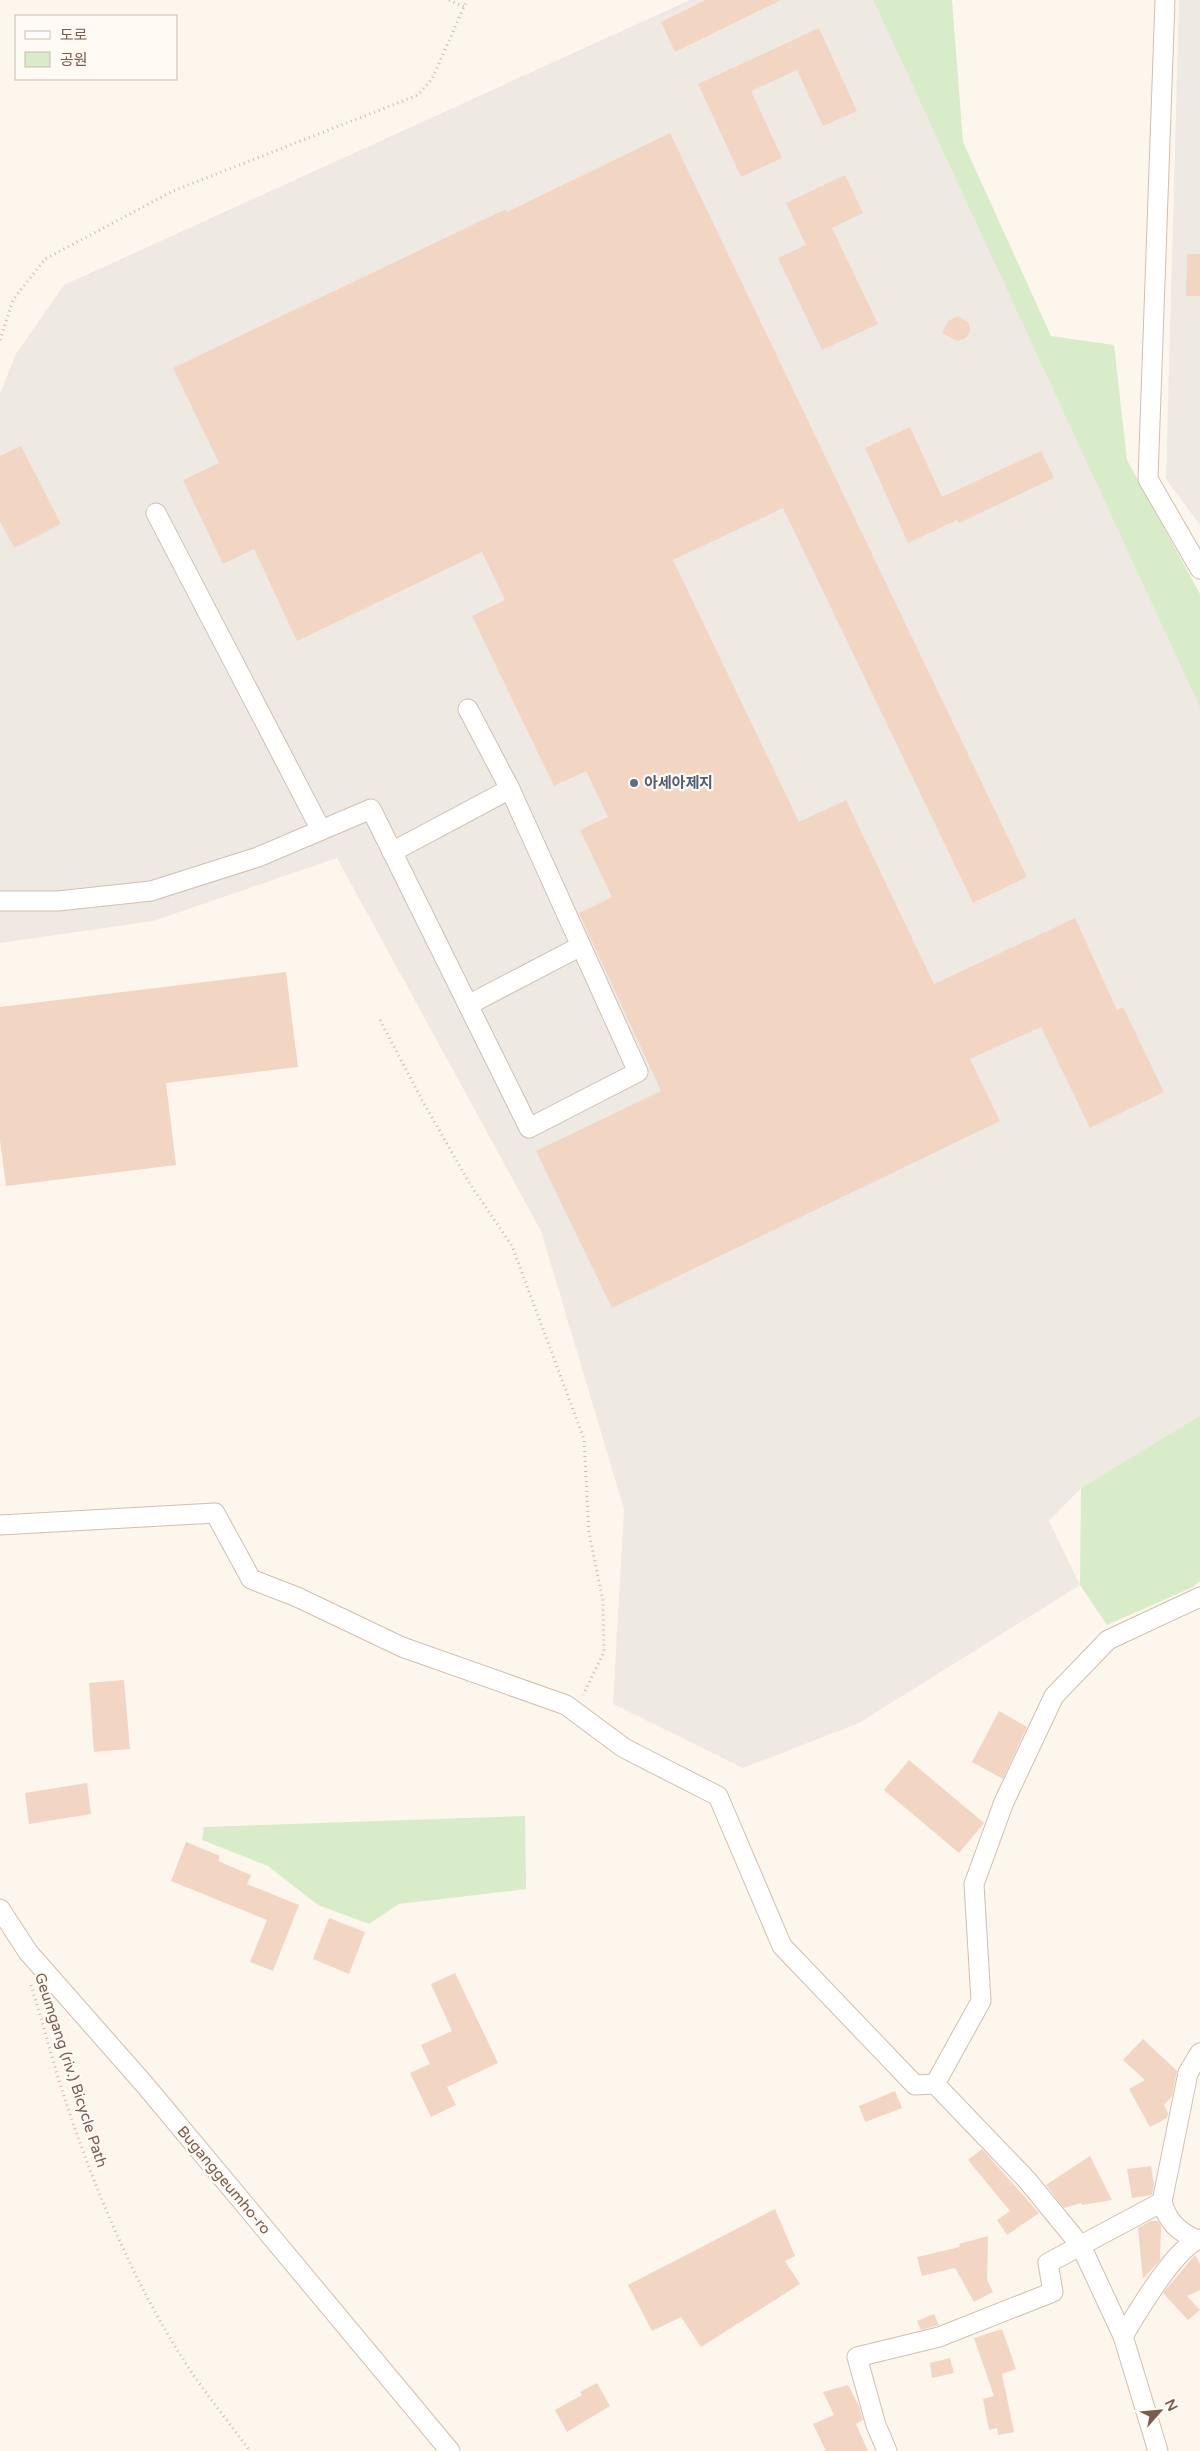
<svg xmlns="http://www.w3.org/2000/svg" width="1200" height="2451" viewBox="0 0 1200 2451" font-family="'Varela Round','Noto Sans KR',sans-serif">
<rect width="100%" height="100%" fill="#fdf6ec"/>
<g fill="#efe9e4">
<path d="M 690,0 L 873,0 L 1200,708 L 1200,1417 L 1081,1488 L 1049,1521 L 1080,1585 L 859,1723 L 743,1768 L 613,1704 L 624,1509 L 541,1231 L 337,858 L 153,921 L 0,943 L 0,394 L 16,354 L 64,285 Z"/>
<path d="M 1179,0 L 1200,0 L 1200,525 L 1166,479 Z"/>
</g>
<g fill="#d8ecc9">
<path d="M 873,0 L 952,0 L 963,142 L 1051,336 L 1114,345 L 1127,460 L 1200,594 L 1200,708 Z"/>
<path d="M 1200,1416 L 1200,1581 L 1193,1587 L 1107,1625 L 1080,1585 L 1081,1488 Z"/>
<path d="M 525,1816 L 526,1889 L 399,1904 L 369,1924 L 318,1905 L 268,1866 L 202,1840 L 204,1827 Z"/>
</g>
<g fill="#f3d5c3">
<path d="M 706,0 L 781,0 L 675,52 L 661,22 Z"/>
<path d="M 819,28 L 857,111 L 823,126 L 797,70 L 751,91 L 782,158 L 741,177 L 698,84 Z"/>
<path d="M 670,133 L 1027,877 L 973,903 L 783,508 L 673,560 L 799,822 L 846,800 L 934,984 L 1075,918 L 1117,1010 L 1123,1007 L 1164,1092 L 1090,1128 L 1041,1027 L 970,1059 L 1000,1121 L 612,1308 L 536,1151 L 661,1091 L 579,913 L 612,897 L 580,830 L 608,817 L 586,771 L 554,786 L 472,616 L 505,600 L 482,552 L 297,641 L 254,549 L 223,564 L 183,480 L 219,463 L 173,368 L 506,209 L 507,212 Z"/>
<path d="M 845,175 L 863,213 L 832,228 L 878,324 L 822,350 L 778,258 L 806,245 L 786,203 Z"/>
<path d="M 1187,254 L 1200,254 L 1200,296 L 1186,296 Z"/>
<path d="M 958,316 L 969,323 L 970,331 L 966,338 L 958,341 L 942,333 L 948,321 Z"/>
<path d="M 910,427 L 942,497 L 1041,451 L 1054,478 L 959,523 L 957,520 L 908,543 L 865,448 Z"/>
<path d="M 21,446 L 61,524 L 14,548 L 0,521 L 0,456 Z"/>
<path d="M 286,972 L 298,1067 L 166,1083 L 176,1165 L 6,1186 L 0,1140 L 0,1007 Z"/>
<path d="M 124,1680 L 130,1749 L 94,1752 L 89,1683 Z"/>
<path d="M 999,1711 L 1027,1727 L 1003,1779 L 972,1762 Z"/>
<path d="M 909,1760 L 984,1823 L 959,1853 L 884,1790 Z"/>
<path d="M 87,1783 L 91,1814 L 29,1824 L 25,1793 Z"/>
<path d="M 186,1842 L 220,1856 L 218,1861 L 251,1875 L 247,1884 L 299,1905 L 273,1971 L 250,1962 L 267,1920 L 171,1881 Z"/>
<path d="M 329,1918 L 365,1932 L 349,1974 L 313,1959 Z"/>
<path d="M 455,1973 L 498,2063 L 447,2087 L 456,2105 L 431,2117 L 410,2073 L 430,2064 L 421,2045 L 452,2031 L 431,1984 Z"/>
<path d="M 1143,2039 L 1177,2071 L 1172,2096 L 1164,2105 L 1168,2113 L 1167,2118 L 1150,2127 L 1129,2089 L 1145,2080 L 1123,2060 Z"/>
<path d="M 895,2091 L 902,2108 L 865,2122 L 859,2106 Z"/>
<path d="M 982,2149 L 1039,2213 L 1007,2235 L 997,2220 L 1010,2211 L 968,2160 Z"/>
<path d="M 1090,2156 L 1112,2200 L 1082,2205 L 1081,2203 L 1064,2208 L 1046,2185 Z"/>
<path d="M 1151,2166 L 1154,2185 L 1152,2195 L 1132,2198 L 1127,2169 Z"/>
<path d="M 775,2209 L 795,2256 L 785,2261 L 800,2284 L 701,2347 L 681,2317 L 652,2331 L 628,2285 Z"/>
<path d="M 1151,2221 L 1158,2221 L 1161,2226 L 1160,2260 L 1143,2279 L 1138,2228 Z"/>
<path d="M 988,2236 L 987,2280 L 993,2292 L 974,2302 L 955,2268 L 922,2276 L 917,2257 L 960,2247 L 959,2244 Z"/>
<path d="M 1195,2255 L 1200,2264 L 1200,2290 L 1187,2296 L 1200,2310 L 1188,2320 L 1163,2293 Z"/>
<path d="M 934,2314 L 939,2325 L 921,2330 L 917,2321 Z"/>
<path d="M 1002,2329 L 1016,2369 L 1002,2374 L 1014,2432 L 998,2435 L 997,2428 L 989,2430 L 983,2399 L 994,2396 L 974,2338 Z"/>
<path d="M 950,2358 L 954,2373 L 932,2378 L 930,2363 Z"/>
<path d="M 597,2383 L 610,2406 L 567,2432 L 555,2410 L 582,2395 L 580,2392 Z"/>
<path d="M 848,2385 L 859,2406 L 863,2420 L 856,2424 L 868,2451 L 826,2451 L 813,2424 L 834,2415 L 823,2392 Z"/>
</g>
<g fill="none" stroke-linecap="round" stroke-linejoin="round">
<defs>
<g id="minor">
<path d="M 1165,0 L 1148,479 L 1200,569"/>
<path d="M 156,513 L 321,830"/>
<path d="M 392,852 L 510,789 L 468,709"/>
<path d="M 0,901 L 58,901 L 151,891 L 258,857 L 371,809 L 529,1128 L 638,1072 L 510,789"/>
<path d="M 468,1005 L 581,946"/>
<path d="M 0,1525 L 215,1513 L 251,1579 L 297,1597 L 402,1647 L 566,1705 L 624,1748 L 718,1796 L 782,1946 L 915,2085 L 935,2084 L 1027,2180 L 1081,2246 L 1123,2336 L 1158,2451"/>
<path d="M 0,1909 L 28,1952 L 145,2085 L 450,2451"/>
<path d="M 935,2084 L 981,2001 L 974,1884 L 1004,1802 L 1054,1696 L 1108,1640 L 1200,1597"/>
<path d="M 1162,2202 C 1168,2222 1177,2230 1196,2240"/>
<path d="M 1123,2336 C 1137,2313 1175,2247 1200,2239"/>
<path d="M 887,2451 L 876,2425 L 857,2357 L 939,2337 L 1053,2292 L 1048,2263 L 1162,2202 L 1188,2073 L 1200,2053"/>
</g>
</defs>
<use href="#minor" stroke="#d1beb0" stroke-width="21"/>
<g stroke="#d9b8a5" stroke-width="3" stroke-dasharray="1 4" stroke-linecap="butt">
<path d="M 449,0 L 464,7"/>
<path d="M 0,340 L 13,300 L 45,259 L 173,191 L 418,95 L 432,79 L 467,0"/>
<path d="M 380,1020 L 422,1100 L 470,1184 L 512,1246 L 584,1439 L 589,1533 L 603,1601 L 604,1652 L 583,1695"/>
<path d="M 31,1985 C 42,2020 51,2055 62,2090 C 90,2178 133,2282 183,2359 C 203,2391 228,2421 250,2451"/>
</g>
<use href="#minor" stroke="#fff" stroke-width="19"/>
</g>
<circle fill="#5c6f8a" stroke="#fffaf3" stroke-width="2" cx="634" cy="783" r="5"/>
<g text-anchor="middle" stroke-width="4.5" stroke-linejoin="round" paint-order="stroke">
<g font-size="15" font-weight="bold" fill="#4e5e75" stroke="#fffaf3" text-anchor="start">
<text x="644" y="788">아세아제지</text>
</g>
<g font-size="15" fill="#7a5c4d" stroke="#fffaf3">
<text transform="translate(71 2070) rotate(72)" y="5">Geumgang (riv.) Bicycle Path</text>
<text transform="translate(224 2180) rotate(50)" y="5">Buganggeumho-ro</text>
</g>
</g>
<rect x="15" y="15" width="162" height="65" fill="#fffaf3" stroke="#cabbb1"/>
<rect x="25" y="31" width="25" height="8" fill="#ffffff" stroke="#cabbb1"/>
<text x="60" y="40" font-size="15" fill="#7a5c4d">도로</text>
<rect x="25" y="52" width="25" height="15" fill="#d8ecc9" stroke="#cabbb1"/>
<text x="60" y="65" font-size="15" fill="#7a5c4d">공원</text>
<g transform="translate(1160 2411) rotate(63)" stroke="#fffaf3" stroke-width="4" paint-order="stroke">
<path d="M0-4L9 19L0 12L-9 19Z" fill="#7a5c4d"/>
<text y="-8" font-size="14" font-weight="bold" text-anchor="middle" fill="#7a5c4d">N</text>
</g>
</svg>
